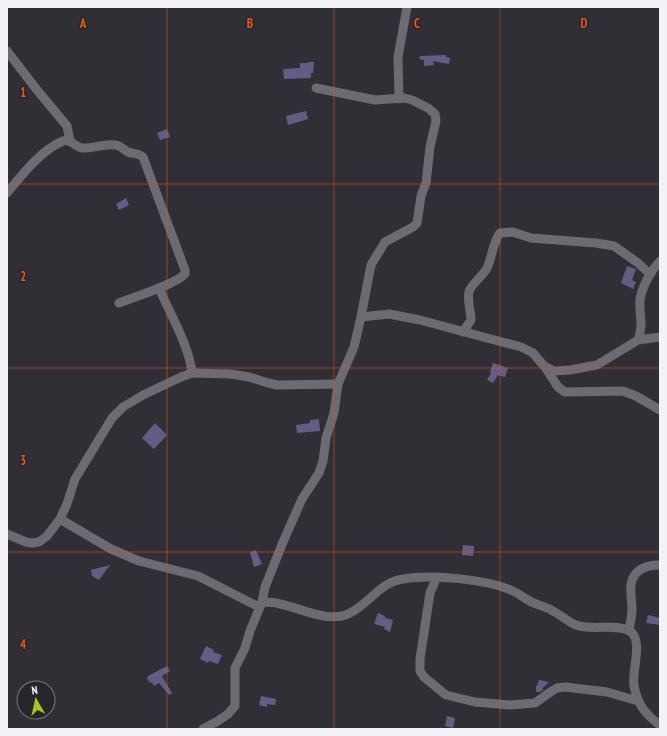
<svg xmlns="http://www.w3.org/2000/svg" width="667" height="736" viewBox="0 0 667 736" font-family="'PT Sans Narrow',sans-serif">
<rect width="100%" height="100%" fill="#302f36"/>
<g fill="#635d86">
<path d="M 446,55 L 446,57 L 450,58 L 449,64 L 433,61 L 434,65 L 424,66 L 424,60 L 419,59 L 420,56 Z"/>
<path d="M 308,62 L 314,62 L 313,73 L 311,73 L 311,78 L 284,79 L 283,69 L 300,68 L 300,63 L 308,63 Z"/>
<path d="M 306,111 L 308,119 L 288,125 L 286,116 Z"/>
<path d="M 167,129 L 170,137 L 160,140 L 157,133 Z"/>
<path d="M 126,198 L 129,205 L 119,210 L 116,204 Z"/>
<path d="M 627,266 L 636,269 L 632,280 L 636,282 L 633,289 L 621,283 Z"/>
<path d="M 493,363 L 508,368 L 505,377 L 498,375 L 493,383 L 487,380 L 491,373 L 490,372 Z"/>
<path d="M 319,419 L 320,431 L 297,433 L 296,425 L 310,423 L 310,420 Z"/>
<path d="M 155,423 L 167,435 L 154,449 L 142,438 Z"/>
<path d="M 463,545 L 474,546 L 473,556 L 462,555 Z"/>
<path d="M 256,550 L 262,564 L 254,567 L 250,552 Z"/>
<path d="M 110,565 L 99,580 L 92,576 L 91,570 Z"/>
<path d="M 378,613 L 385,616 L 385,618 L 393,620 L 390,632 L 384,629 L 385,627 L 374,624 Z"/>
<path d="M 648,615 L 660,618 L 660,625 L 646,623 Z"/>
<path d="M 206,646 L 214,650 L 213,652 L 222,655 L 218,664 L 209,661 L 208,663 L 200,659 Z"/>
<path d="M 167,666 L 170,671 L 162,676 L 172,693 L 169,695 L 159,683 L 154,686 L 152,682 L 150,683 L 147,678 L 148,676 Z"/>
<path d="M 539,680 L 549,682 L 543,688 L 543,690 L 540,692 L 536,692 L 536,686 L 537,686 Z"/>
<path d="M 261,696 L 276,699 L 275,705 L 267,704 L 267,707 L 259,705 Z"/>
<path d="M 447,716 L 455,718 L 453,728 L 445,726 Z"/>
</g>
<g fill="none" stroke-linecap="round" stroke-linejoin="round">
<g stroke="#6c6b73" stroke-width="9">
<path d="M 7,51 L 37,90 L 67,126 L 70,141"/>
<path d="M 399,99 L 398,57 L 407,7"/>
<path d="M 7,193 C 22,175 41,150 63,141 C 70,138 75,147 82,148 C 93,149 104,143 115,145 C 120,145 124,150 128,152 C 133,154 138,153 143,157 L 185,270 L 185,274 C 176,284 134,297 119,303"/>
<path d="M 159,288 C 170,314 189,345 192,373"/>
<path d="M 361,317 L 389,314 L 420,320 L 521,347 L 533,353 L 544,366 L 554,371 L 570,370 L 597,365 L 638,340 L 660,337"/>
<path d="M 463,332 L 471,320 C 471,312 467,301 469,292 C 470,285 483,276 487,268 C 493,255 492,244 500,233 L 513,232 L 531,238 L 596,243 L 614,246 L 638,263 L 650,274"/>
<path d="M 638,340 C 644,324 639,316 640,300 C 642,286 651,271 660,261"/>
<path d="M 545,367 L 558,387 L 565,392 L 623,391 L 636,396 L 660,410"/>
<path d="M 60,519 L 111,549 L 139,561 L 198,576 L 259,607"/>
<path d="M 7,534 L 26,542 L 32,543 L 39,542 L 47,536 L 60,519 L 67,504 L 75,479 L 112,418 L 123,407 L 143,395 L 181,377 L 192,373 L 231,374 L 249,377 L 268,383 L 277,385 L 338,384"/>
<path d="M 437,577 L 430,593 L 420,659 L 420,671 L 424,677 L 446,695 L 475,702 L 511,705 L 535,703 L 552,691 L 557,688 L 565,687 L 607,692 L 638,701"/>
<path d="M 262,602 C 268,602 274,602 280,604 C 301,608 329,624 350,613 C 370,603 380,582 403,579 C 432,574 486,579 513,591 C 520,594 526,600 534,603 C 540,606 547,607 553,611 C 561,615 568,622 576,625 C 591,631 615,623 630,631 C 644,640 631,673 634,686 C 638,705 645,714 660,725"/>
<path d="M 629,631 C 630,624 632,616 632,609 C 632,601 630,592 631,584 C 634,569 647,565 660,565"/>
<path d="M 203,729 L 218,721 L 228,714 L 235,706 L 235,668 L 245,648 L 250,631 L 262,602 L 265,587 L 283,542 L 302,499 L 319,473 L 323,461 L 326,438 L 334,413 L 338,384 L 354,347 L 361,317 L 371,265 L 385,242 L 413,227 L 417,223 L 421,196 L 426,183 L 430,147 L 436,121 L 435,114 L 428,108 L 412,100 L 404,98 L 375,100 L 316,88"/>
</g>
</g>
<path fill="none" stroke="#e8590c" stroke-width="1" stroke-opacity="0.55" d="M 167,7 L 167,729M 334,7 L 334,729M 500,7 L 500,729M 7,184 L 660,184M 7,368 L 660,368M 7,552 L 660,552"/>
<g font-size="13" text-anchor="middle" font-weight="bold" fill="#e8590c" stroke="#26252c" stroke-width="3" stroke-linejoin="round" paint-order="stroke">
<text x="83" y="28">A</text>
<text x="250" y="28">B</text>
<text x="417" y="28">C</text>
<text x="584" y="28">D</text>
<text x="23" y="97">1</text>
<text x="23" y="281">2</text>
<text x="23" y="465">3</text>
<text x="23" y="649">4</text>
</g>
<rect width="667" height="736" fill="none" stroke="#f2f2f7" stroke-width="16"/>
<g transform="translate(36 700) rotate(351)"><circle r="19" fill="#26252c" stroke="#78777d"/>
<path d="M0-3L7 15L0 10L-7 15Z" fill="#abc614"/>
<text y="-6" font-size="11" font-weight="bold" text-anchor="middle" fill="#f2f2f7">N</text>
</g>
</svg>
